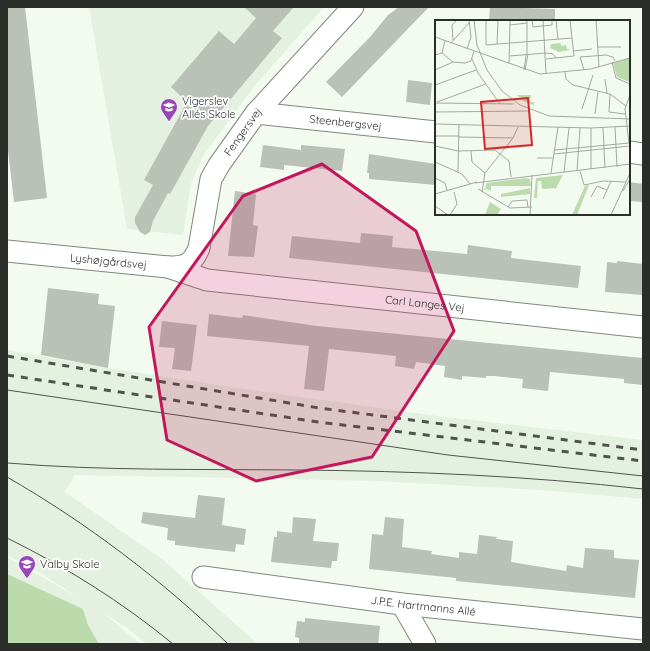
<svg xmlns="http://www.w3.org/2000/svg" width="650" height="651" viewBox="0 0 650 651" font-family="Quicksand,sans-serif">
<rect width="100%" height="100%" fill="#f3fbf0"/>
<g fill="#e5f1e0">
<path d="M 89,7 L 324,7 L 253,88 L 203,156 L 191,184 L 183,235 L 127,229 Z"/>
<path d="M 7,350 L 109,368 L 245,389 L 437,416 L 643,440 L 643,499 L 540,490 L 375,481 L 75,475 L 65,492 L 162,559 L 258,644 L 147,644 L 127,628 L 104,613 L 140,644 L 7,644 L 7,557 L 79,598 L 28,565 L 7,556 Z"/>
</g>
<path fill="#bbdbad" d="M 7,574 L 83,609 L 88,625 L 99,644 L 7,644 Z"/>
<g fill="#bac2b8">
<path d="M 7,7 L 25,7 L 47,198 L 14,202 L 7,142 Z"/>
<path d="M 244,7 L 294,7 L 273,31 L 282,38 L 208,126 L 170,194 L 168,193 L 153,221 L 150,232 L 145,235 L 140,232 L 135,223 L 135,217 L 153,185 L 144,180 L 187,102 L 171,87 L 219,31 L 234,44 L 256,18 Z"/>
<path d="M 399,7 L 429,7 L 342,97 L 326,82 L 370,37 L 388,15 Z"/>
<path d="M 490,7 L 555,9 L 555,21 L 489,21 Z"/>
<path d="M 408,80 L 432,83 L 430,105 L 406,102 Z"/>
<path d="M 263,145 L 301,150 L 301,145 L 345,149 L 342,171 L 284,165 L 284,170 L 260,167 Z"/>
<path d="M 369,154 L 436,164 L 436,185 L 369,179 L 369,173 L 367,173 Z"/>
<path d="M 629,182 L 643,184 L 643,202 L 629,201 Z"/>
<path d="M 235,191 L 256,194 L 253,225 L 258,226 L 254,257 L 228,256 Z"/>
<path d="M 361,233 L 393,236 L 392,247 L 467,254 L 468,245 L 512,251 L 511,258 L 581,266 L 578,288 L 289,258 L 292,236 L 360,243 Z"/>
<path d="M 617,261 L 643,264 L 643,295 L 605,292 L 607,262 L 617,263 Z"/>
<path d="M 48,288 L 99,294 L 98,304 L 115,306 L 108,368 L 41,355 Z"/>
<path d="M 209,314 L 242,318 L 243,315 L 317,326 L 643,358 L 643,385 L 624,383 L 624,379 L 550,372 L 548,391 L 522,388 L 523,379 L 494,376 L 486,376 L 486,378 L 462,376 L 462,380 L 444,377 L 445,366 L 416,362 L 414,369 L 395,366 L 396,356 L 329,349 L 324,391 L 304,389 L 309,346 L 207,336 Z"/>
<path d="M 162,321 L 197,325 L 191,371 L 172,369 L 175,348 L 159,347 Z"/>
<path d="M 198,495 L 225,498 L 222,525 L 246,529 L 244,545 L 236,544 L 235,552 L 175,545 L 175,541 L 167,540 L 168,528 L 141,523 L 143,512 L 195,518 Z"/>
<path d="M 293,517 L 316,519 L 313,541 L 339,543 L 337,561 L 332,561 L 331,568 L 271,562 L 274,537 L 277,537 L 277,531 L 292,533 Z"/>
<path d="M 385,517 L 404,519 L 402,547 L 432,551 L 431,554 L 459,558 L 459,552 L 477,554 L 479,535 L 497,537 L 496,539 L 513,541 L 511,562 L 566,571 L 567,565 L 583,568 L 585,548 L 614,550 L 614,558 L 639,560 L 635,598 L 456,581 L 456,578 L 369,569 L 372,534 L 383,535 Z"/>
<path d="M 305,618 L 380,626 L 378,644 L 299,644 L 299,638 L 295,637 L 297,621 L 305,622 Z"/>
</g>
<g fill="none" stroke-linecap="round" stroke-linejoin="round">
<defs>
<g id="minor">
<path id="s1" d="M 256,113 L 436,132"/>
<path d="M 629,152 L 643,154"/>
<path id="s2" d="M 7,251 L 168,267 L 207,280 L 643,327"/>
<path id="s3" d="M 168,267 C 186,267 192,265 199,248 L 211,179 L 219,165 L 256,113 L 353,7"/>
<path id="s4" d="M 203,577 L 402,604 L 643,629"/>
<path d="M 402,604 L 425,644"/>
</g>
</defs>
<use href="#minor" stroke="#81887e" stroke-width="23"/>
<use href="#minor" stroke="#fff" stroke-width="21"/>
<g stroke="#4f534e" stroke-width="1">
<path d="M 7,390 L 448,455 L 643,476"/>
<path d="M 7,463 C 104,471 201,469 298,470 C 413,471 529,476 643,489"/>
<path d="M 7,477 C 87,523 162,580 228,644"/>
<path d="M 7,538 C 66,567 122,602 173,644"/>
</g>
<g stroke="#4f534e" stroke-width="3" stroke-dasharray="7 7" stroke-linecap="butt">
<path d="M 7,356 L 319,408 L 643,450"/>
<path d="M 7,375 L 318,422 L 643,461"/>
</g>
</g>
<path fill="#c2185b" fill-opacity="0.2" stroke="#c2185b" stroke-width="3" stroke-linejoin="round" d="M 322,164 L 416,231 L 454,331 L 372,457 L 256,481 L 167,440 L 149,327 L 243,196 Z"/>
<defs>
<symbol id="school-pin" viewBox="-11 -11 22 30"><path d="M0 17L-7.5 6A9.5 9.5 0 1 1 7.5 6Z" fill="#9747b7" stroke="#fff"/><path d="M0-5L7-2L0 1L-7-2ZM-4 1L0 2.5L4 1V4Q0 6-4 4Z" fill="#fff"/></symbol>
</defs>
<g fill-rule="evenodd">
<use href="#school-pin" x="159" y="97" width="20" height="27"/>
<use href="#school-pin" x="17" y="554" width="20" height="27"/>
</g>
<g text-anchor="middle" stroke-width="3.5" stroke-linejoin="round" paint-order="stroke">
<g font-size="11" fill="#2a2d29" stroke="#fff" text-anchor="start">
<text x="182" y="105">Vigerslev<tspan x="182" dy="13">Allés Skole</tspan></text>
<text x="40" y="568">Valby Skole</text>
</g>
<g font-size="11" fill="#2a2d29" stroke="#fff">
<text dy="4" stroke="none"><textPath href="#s1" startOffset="90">Steenbergsvej</textPath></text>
<text dy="4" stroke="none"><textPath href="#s3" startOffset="167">Fengersvej</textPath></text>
<text dy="4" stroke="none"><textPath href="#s2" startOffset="102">Lyshøjgårdsvej</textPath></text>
<text dy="4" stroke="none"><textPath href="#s2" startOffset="422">Carl Langes Vej</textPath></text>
<text dy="4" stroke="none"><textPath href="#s4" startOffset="222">J.P.E. Hartmanns Allé</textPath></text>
</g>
</g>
<g transform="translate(435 20)">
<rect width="195" height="195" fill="#f3fbf0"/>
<path d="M 126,23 L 126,26 L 131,25 L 132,29 L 136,30 L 124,32 L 115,28 L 116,24 ZM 195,38 L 195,62 L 182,57 L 178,43 ZM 82,75 L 96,75 L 95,82 L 99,82 L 99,85 L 88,81 ZM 128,155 L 120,170 L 120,168 L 107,169 L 106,161 L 103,161 L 102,178 L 99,178 L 101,158 ZM 91,158 L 95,159 L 96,166 L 56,166 L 56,171 L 51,169 L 49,171 L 52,163 ZM 154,165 L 142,195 L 137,195 L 150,166 ZM 95,168 L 95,174 L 66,177 L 66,174 ZM 55,182 L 66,189 L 62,195 L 50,195 Z" fill="#bbdbad"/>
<path fill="none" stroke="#a3a9a0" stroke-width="1" d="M 39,0 L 42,25 L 52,50 L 67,71 L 85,85 L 114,96 L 195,99M 51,0 L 51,25 L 137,18M 92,0 L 92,35M 97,0 L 98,7 L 117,5 L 117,0M 108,0 L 111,54M 121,0 L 123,19M 161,0 L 164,47M 75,5 L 92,3M 0,17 L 105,54 L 156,49 L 195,38M 18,20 L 17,5 L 22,0M 16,23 L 34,3M 62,24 L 63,0M 162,27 L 186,27M 32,29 L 36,17 L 34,0M 138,31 L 157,29M 7,33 L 18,42 L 30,43 L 36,41 L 39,31M 0,35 L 7,33 L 10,20M 74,36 L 111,33 L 118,34 L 121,38M 145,37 L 171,35 L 178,37 L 180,41M 145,37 L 149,50M 37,39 L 43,53 L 65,84M 111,39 L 139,36 L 135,0M 177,42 L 181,58 L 195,64M 74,44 L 75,0M 0,50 L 18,42M 89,50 L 91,35M 90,50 L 93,34M 130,52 L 131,59 L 138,65 L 175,74 L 191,86M 170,59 L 172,74M 0,65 L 41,50M 175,74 L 174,92 L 190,94M 2,82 L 51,64M 0,83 L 79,84M 147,89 L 158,55M 0,92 L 94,91M 160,94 L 163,72M 0,104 L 156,108 L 195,106M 180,107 L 182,147M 168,108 L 170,148M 0,116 L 24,116M 24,117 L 78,118M 194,123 L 190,89 L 195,75M 0,126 L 23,131 L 60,130 L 74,141 L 76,157M 120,130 L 194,123M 36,131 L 37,142 L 50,153M 119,134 L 195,126M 102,138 L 118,138M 0,142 L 27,154 L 35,164M 156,149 L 156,108M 142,151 L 145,108M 145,151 L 149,165 L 168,161 L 191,162M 23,152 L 24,104M 129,152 L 134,108M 116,153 L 123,107M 0,158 L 10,163 L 12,170M 40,163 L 195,144M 43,169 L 75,188 L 97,187M 188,171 L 195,159M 47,172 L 50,153 L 78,118 L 83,107M 0,174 L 42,162M 156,177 L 162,166 L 172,170M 168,179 L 176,161M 0,186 L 13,195M 73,187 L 77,181 L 92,180 L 93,187M 15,195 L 22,184 L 19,172M 95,195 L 97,155M 176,195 L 195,153"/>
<path fill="#d62828" fill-opacity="0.15" stroke="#d62828" stroke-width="2" d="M 93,78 L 97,125 L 50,129 L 46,82 Z"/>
<rect width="195" height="195" fill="none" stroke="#2a2d29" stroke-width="2"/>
</g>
<rect width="650" height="651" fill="none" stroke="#2a2d29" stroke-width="16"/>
</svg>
